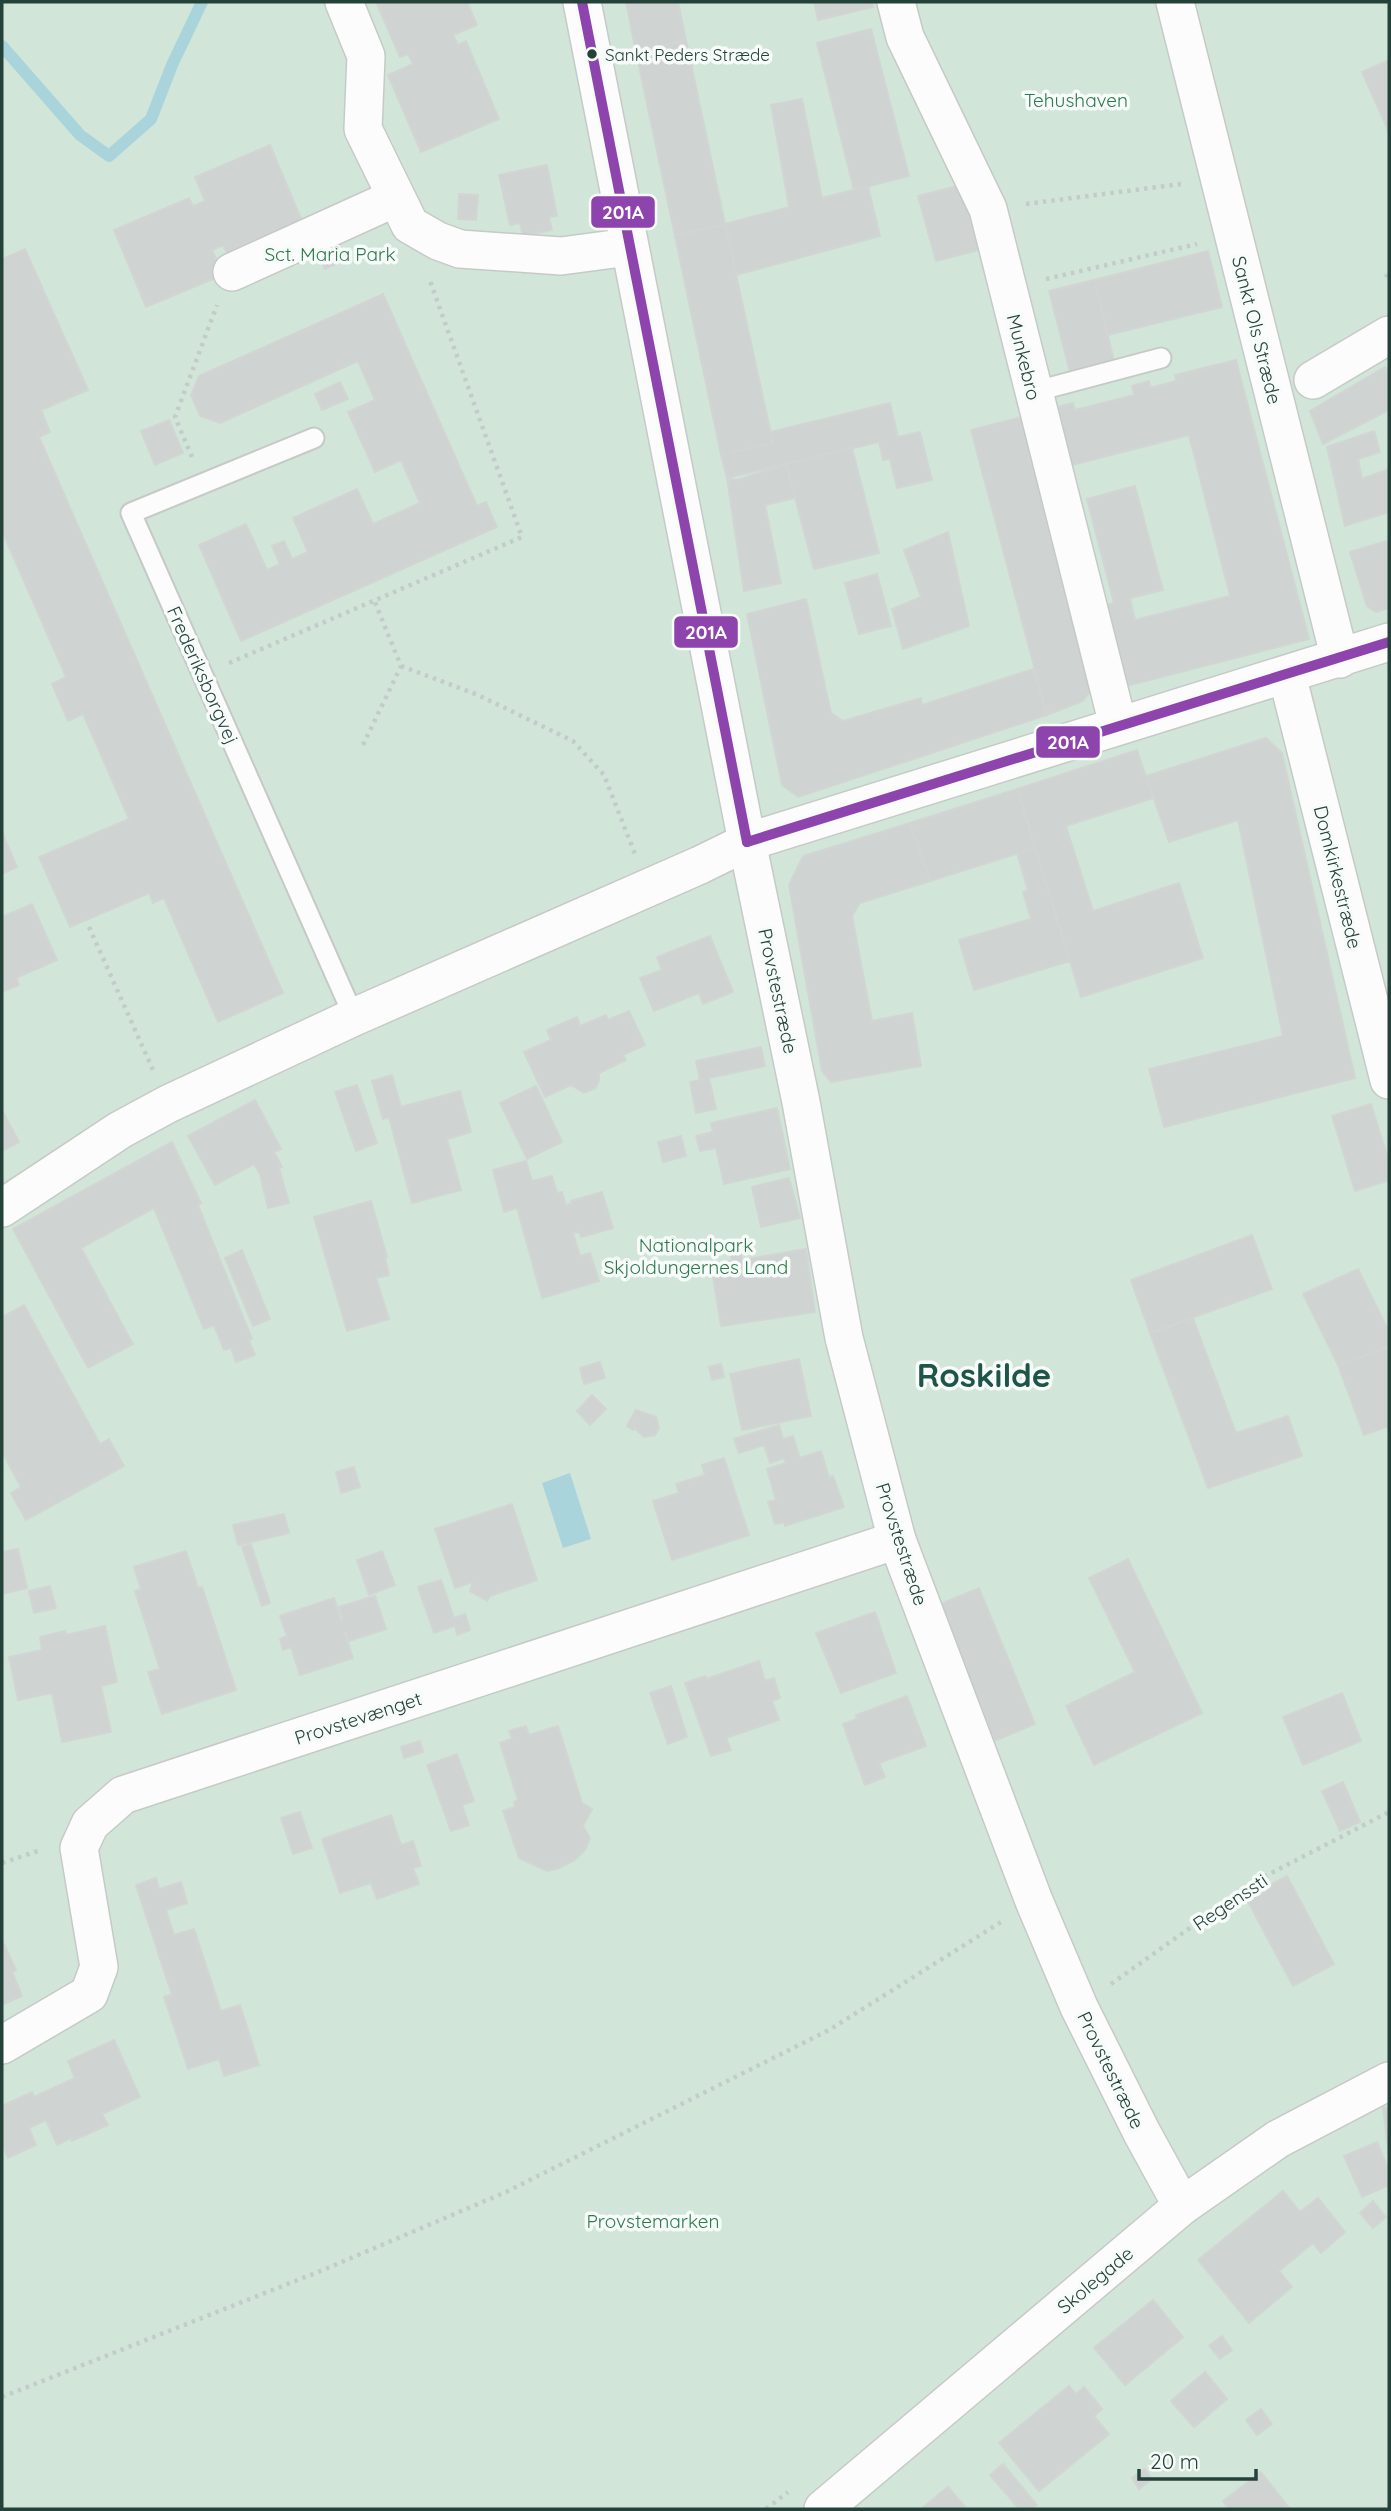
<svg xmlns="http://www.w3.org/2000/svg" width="1391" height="2511" viewBox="0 0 1391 2511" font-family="Quicksand,sans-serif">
<rect width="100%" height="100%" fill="#e8edeb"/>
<rect fill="#d1e6d8" x="2" y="2" width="1387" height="2507"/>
<path fill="#a9d4db" d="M 570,1473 L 591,1539 L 563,1548 L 542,1483 Z"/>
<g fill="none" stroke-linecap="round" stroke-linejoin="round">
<path stroke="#a9d4db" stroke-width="12" d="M 2,46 L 80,135 L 109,156 L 151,119 L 172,65 L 202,2"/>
</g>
<g fill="#cfd4d2" stroke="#d1d6d4" stroke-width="2">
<path d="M 376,2 L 467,2 L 477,25 L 453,35 L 458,45 L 466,41 L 499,119 L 421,152 L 388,75 L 413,64 L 408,54 L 400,57 Z"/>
<path d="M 626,2 L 678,2 L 686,40 L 636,52 Z"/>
<path d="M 814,2 L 872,2 L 873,7 L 818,20 Z"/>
<path d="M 871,29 L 909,176 L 854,190 L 817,43 Z"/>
<path d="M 686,40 L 725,224 L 675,236 L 636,52 Z"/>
<path d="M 1389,60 L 1389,129 L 1388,130 L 1362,72 Z"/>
<path d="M 802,99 L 822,198 L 868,186 L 880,236 L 736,275 L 725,224 L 789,207 L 771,105 Z"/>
<path d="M 270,145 L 302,221 L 227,253 L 223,245 L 212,250 L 223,275 L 146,307 L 114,230 L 189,198 L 193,206 L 205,201 L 195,177 Z"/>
<path d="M 547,165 L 557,216 L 549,217 L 552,230 L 523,236 L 520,223 L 510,225 L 499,175 Z"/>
<path d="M 966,184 L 983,249 L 936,261 L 918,196 Z"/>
<path d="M 459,194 L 478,195 L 476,220 L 458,219 Z"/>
<path d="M 725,224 L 773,443 L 721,455 L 675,236 Z"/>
<path d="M 336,243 L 343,261 L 325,269 L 317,252 Z"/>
<path d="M 25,249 L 88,390 L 41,410 L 50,432 L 39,437 L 283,993 L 218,1022 L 164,898 L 153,903 L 149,893 L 70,927 L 39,857 L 129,819 L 83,714 L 68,721 L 52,684 L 66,677 L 2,531 L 2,259 Z"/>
<path d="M 1208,251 L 1222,307 L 1108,335 L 1094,280 Z"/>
<path d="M 1094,280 L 1114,361 L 1070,372 L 1049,291 Z"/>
<path d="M 383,294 L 477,506 L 486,502 L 497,527 L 241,641 L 199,545 L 246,524 L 267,570 L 280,564 L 272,546 L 284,541 L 292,559 L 308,552 L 293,518 L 357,489 L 373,524 L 420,503 L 401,460 L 375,472 L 348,412 L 375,400 L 358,361 L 220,423 L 200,416 L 191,395 L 199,376 Z"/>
<path d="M 1236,360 L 1309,639 L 1119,688 L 1098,607 L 1114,603 L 1087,499 L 1135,486 L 1163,590 L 1130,598 L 1135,620 L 1230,596 L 1189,435 L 1068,466 L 1053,408 L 1073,403 L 1075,410 L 1134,395 L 1132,386 L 1149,381 L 1150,388 L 1176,381 L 1175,375 Z"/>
<path d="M 1385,367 L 1389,374 L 1389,410 L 1323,444 L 1310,411 Z"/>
<path d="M 340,382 L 348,399 L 322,410 L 315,394 Z"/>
<path d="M 890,403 L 898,437 L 920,432 L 932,480 L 897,488 L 890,459 L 883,460 L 879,442 L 727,478 L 721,455 L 773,443 L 770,432 Z"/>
<path d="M 1022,417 L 1093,687 L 1083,701 L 1047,715 L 971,430 Z"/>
<path d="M 169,420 L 183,453 L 155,465 L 141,431 Z"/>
<path d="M 1374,431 L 1380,452 L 1358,459 L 1362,479 L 1389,469 L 1389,512 L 1345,526 L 1327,447 Z"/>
<path d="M 852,448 L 879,553 L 814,569 L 786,464 Z"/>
<path d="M 786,464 L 795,498 L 765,505 L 781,583 L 744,591 L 727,478 L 737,480 Z"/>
<path d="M 948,532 L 969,626 L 903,649 L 892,609 L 921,597 L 904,550 Z"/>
<path d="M 1386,541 L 1389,549 L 1389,608 L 1376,612 L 1367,606 L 1350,552 Z"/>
<path d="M 877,574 L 891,626 L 859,634 L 845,583 Z"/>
<path d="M 806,599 L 831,713 L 843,721 L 921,698 L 922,705 L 1033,669 L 1047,715 L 798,797 L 782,785 L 747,614 Z"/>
<path d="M 1266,738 L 1282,753 L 1355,1078 L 1164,1127 L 1149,1069 L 1283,1036 L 1238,820 L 1169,842 L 1146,776 Z"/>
<path d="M 1137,750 L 1153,798 L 1066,826 L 1093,911 L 1179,883 L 1203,958 L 1081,997 L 1017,789 Z"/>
<path d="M 1017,789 L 1035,848 L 930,881 L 910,823 Z"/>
<path d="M 910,823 L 930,881 L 860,903 L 852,916 L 872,1021 L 912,1013 L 921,1066 L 831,1082 L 822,1071 L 789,885 L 803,856 Z"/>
<path d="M 2,832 L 17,867 L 2,874 Z"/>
<path d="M 1035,848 L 1070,961 L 974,990 L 959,940 L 1031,919 L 1023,892 L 1028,890 L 1017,853 Z"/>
<path d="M 32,904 L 57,960 L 16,978 L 19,985 L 2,992 L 2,917 Z"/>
<path d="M 710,936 L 733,992 L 703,1004 L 699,993 L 654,1011 L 640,978 L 662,970 L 657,957 Z"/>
<path d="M 629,1011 L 645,1045 L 623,1055 L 626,1060 L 599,1073 L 599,1080 L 596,1088 L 584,1093 L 571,1085 L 545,1097 L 524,1052 L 551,1040 L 547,1030 L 577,1017 L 580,1026 L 606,1015 L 608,1020 Z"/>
<path d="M 761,1047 L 765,1066 L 709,1078 L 716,1109 L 696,1113 L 690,1082 L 700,1080 L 696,1061 Z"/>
<path d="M 392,1075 L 401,1107 L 460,1091 L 471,1132 L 447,1139 L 461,1190 L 412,1203 L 389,1117 L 383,1119 L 372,1081 Z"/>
<path d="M 357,1085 L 377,1143 L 356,1151 L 335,1092 Z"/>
<path d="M 536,1086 L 562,1142 L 527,1159 L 500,1103 Z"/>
<path d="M 255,1100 L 281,1149 L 274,1152 L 282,1167 L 279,1168 L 289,1203 L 268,1208 L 260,1174 L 254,1164 L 215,1185 L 188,1136 Z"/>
<path d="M 1371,1104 L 1389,1162 L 1389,1180 L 1355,1191 L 1332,1116 Z"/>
<path d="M 777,1108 L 790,1169 L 724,1184 L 716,1148 L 700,1151 L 696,1136 L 713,1132 L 711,1123 Z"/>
<path d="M 2,1110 L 19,1142 L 2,1151 Z"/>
<path d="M 681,1136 L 686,1156 L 663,1162 L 658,1142 Z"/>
<path d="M 172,1142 L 201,1203 L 198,1205 L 252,1339 L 249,1340 L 255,1355 L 236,1362 L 231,1348 L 224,1350 L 214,1325 L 204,1329 L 154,1208 L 81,1248 L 133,1344 L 88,1368 L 13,1229 Z"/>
<path d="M 526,1161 L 532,1181 L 552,1176 L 557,1193 L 562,1192 L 566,1205 L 572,1203 L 571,1201 L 602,1192 L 613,1228 L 581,1237 L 579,1232 L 573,1233 L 580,1256 L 590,1253 L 599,1281 L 542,1298 L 517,1208 L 504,1212 L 493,1170 Z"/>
<path d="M 789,1178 L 800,1218 L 761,1227 L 752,1187 Z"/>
<path d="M 371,1201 L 387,1257 L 385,1258 L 389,1275 L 376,1278 L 389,1319 L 347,1331 L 314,1217 Z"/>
<path d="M 1252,1235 L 1272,1289 L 1150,1333 L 1131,1280 Z"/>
<path d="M 806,1249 L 815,1312 L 721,1326 L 711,1264 L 732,1261 L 731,1254 L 741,1252 L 742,1260 Z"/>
<path d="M 242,1250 L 270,1319 L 253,1326 L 225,1258 Z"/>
<path d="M 1358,1269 L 1389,1332 L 1389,1347 L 1338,1365 L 1303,1294 Z"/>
<path d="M 24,1305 L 100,1444 L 109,1439 L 124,1466 L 26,1520 L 11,1493 L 21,1487 L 2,1452 L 2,1317 Z"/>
<path d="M 1193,1318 L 1236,1433 L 1288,1416 L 1302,1456 L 1208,1488 L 1150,1333 Z"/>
<path d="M 1389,1347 L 1389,1426 L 1364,1435 L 1338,1365 Z"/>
<path d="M 799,1359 L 811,1416 L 742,1430 L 730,1374 Z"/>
<path d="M 600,1362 L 605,1378 L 584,1384 L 580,1368 Z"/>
<path d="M 721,1364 L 724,1377 L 712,1380 L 709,1367 Z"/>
<path d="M 592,1395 L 606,1409 L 590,1425 L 577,1411 Z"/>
<path d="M 636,1410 L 656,1417 L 659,1428 L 655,1435 L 644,1437 L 634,1428 L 633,1430 L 627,1426 Z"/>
<path d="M 779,1425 L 783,1439 L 793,1436 L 800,1458 L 821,1451 L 829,1477 L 833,1476 L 844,1507 L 785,1526 L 784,1522 L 775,1524 L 768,1502 L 776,1500 L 767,1469 L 786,1463 L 784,1458 L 770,1463 L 764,1445 L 739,1453 L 734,1439 Z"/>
<path d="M 724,1458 L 749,1535 L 672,1560 L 653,1501 L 679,1493 L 676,1484 L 705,1475 L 702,1465 Z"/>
<path d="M 354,1467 L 360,1487 L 341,1493 L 336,1472 Z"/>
<path d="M 512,1504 L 537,1580 L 490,1596 L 487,1601 L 470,1591 L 473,1582 L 455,1588 L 435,1529 Z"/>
<path d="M 284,1514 L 289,1533 L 238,1545 L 233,1525 Z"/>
<path d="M 251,1544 L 270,1603 L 262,1606 L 242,1547 Z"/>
<path d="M 18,1549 L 27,1588 L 2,1594 L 2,1552 Z"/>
<path d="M 186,1551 L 198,1588 L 202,1587 L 236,1690 L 162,1714 L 148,1672 L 160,1669 L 135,1591 L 141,1589 L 134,1567 Z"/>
<path d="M 382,1551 L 395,1585 L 369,1595 L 357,1560 Z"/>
<path d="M 1128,1559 L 1202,1713 L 1094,1765 L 1066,1706 L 1135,1672 L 1089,1578 Z"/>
<path d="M 441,1580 L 454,1618 L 465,1614 L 470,1630 L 457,1635 L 455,1626 L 434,1633 L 418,1587 Z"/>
<path d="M 50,1586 L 56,1608 L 34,1613 L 29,1591 Z"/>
<path d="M 979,1588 L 1035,1724 L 994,1741 L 938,1605 Z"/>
<path d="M 375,1596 L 386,1629 L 349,1641 L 346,1632 L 345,1633 L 353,1658 L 300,1675 L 291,1647 L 283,1650 L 280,1639 L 287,1636 L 280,1616 L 334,1598 L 341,1621 L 343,1620 L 339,1607 Z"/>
<path d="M 875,1612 L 896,1673 L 841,1693 L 816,1633 Z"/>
<path d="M 105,1626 L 117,1682 L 101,1686 L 111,1732 L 62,1742 L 52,1693 L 18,1700 L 9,1657 L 42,1650 L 40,1637 L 65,1631 L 66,1635 Z"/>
<path d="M 759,1661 L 765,1681 L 774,1678 L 780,1698 L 772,1701 L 779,1720 L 726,1738 L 731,1750 L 711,1756 L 685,1683 L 706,1676 L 706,1679 Z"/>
<path d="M 671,1686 L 687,1737 L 668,1744 L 650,1693 Z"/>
<path d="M 1342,1693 L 1361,1741 L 1303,1765 L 1283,1717 Z"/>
<path d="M 907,1696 L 926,1746 L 879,1763 L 885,1777 L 865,1785 L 843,1724 L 857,1719 L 856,1715 Z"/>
<path d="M 526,1726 L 529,1735 L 558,1726 L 582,1803 L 592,1809 L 583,1826 L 590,1838 L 585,1850 L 575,1860 L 559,1868 L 547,1871 L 519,1858 L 503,1811 L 515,1807 L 514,1802 L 518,1800 L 500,1743 L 512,1739 L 509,1731 Z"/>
<path d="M 420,1741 L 423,1752 L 404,1758 L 401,1747 Z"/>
<path d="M 457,1754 L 474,1801 L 462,1805 L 469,1825 L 451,1831 L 427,1765 Z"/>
<path d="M 1343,1782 L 1360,1822 L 1340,1831 L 1322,1791 Z"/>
<path d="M 300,1812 L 312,1848 L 293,1854 L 281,1818 Z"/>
<path d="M 391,1815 L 401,1845 L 413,1841 L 421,1866 L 413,1868 L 419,1884 L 377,1899 L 371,1883 L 340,1893 L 322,1839 Z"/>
<path d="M 1287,1876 L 1334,1964 L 1293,1986 L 1246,1898 Z"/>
<path d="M 156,1878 L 159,1889 L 181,1882 L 187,1903 L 166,1910 L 174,1935 L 194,1929 L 221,2011 L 240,2005 L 259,2065 L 224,2076 L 219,2059 L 188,2069 L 164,1997 L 172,1995 L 136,1885 Z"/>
<path d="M 4,1944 L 16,1970 L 12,1972 L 22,1996 L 2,2005 L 2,1945 Z"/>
<path d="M 114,2040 L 140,2097 L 102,2114 L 108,2125 L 72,2141 L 71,2138 L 57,2145 L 46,2120 L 29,2128 L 36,2145 L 8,2158 L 2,2143 L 2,2106 L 32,2092 L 34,2097 L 75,2078 L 68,2061 Z"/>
<path d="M 1389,2107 L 1389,2156 L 1383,2108 Z"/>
<path d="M 1377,2142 L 1389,2171 L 1389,2185 L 1362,2197 L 1344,2156 Z"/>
<path d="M 1283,2191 L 1300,2212 L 1318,2198 L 1345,2232 L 1321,2253 L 1313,2243 L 1279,2271 L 1292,2287 L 1249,2323 L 1198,2260 Z"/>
<path d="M 1373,2201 L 1386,2217 L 1373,2228 L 1360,2213 Z"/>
<path d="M 1153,2300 L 1183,2337 L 1125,2385 L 1094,2348 Z"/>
<path d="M 1222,2336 L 1232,2350 L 1220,2359 L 1209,2346 Z"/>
<path d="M 1205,2372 L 1227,2399 L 1194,2427 L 1171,2401 Z"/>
<path d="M 1069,2386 L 1076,2394 L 1084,2387 L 1102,2409 L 1094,2416 L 1109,2434 L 1039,2491 L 999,2443 Z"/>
<path d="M 1261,2409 L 1272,2424 L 1257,2435 L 1246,2420 Z"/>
<path d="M 1003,2464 L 1037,2505 L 1032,2509 L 1019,2509 L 990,2475 Z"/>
<path d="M 1145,2469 L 1152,2479 L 1139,2489 L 1132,2478 Z"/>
<path d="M 1261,2472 L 1290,2509 L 1229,2509 L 1223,2501 Z"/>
<path d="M 948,2487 L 967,2509 L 921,2509 Z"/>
</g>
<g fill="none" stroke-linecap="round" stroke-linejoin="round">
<defs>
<g id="lane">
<path d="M 1033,392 L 1161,358"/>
<path d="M 314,438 L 131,513 L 354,1017"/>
</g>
<g id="street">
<path d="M 344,2 L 366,56 L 363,129 L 410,225 L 438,241 L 460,249 L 561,256 L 629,247"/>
<path d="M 582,2 L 747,842 L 801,1102 L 844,1338 L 897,1540 L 1034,1901 L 1079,2007 L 1142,2133 L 1182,2206"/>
<path d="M 896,2 L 905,37 L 988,209 L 1118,725"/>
<path d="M 1175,2 L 1340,659"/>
<path d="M 232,272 L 395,198"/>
<path d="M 1313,380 L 1389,335"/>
<path d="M 1287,675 L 1389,1080"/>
<path d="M 2,1208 L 120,1130 L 168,1104 L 354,1017 L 700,865 L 747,842 L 1389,642"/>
<path d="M 2,2045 L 89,1994 L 99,1967 L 79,1848 L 90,1824 L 123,1795 L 897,1540"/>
<path d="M 823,2509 L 1182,2206 L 1278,2139 L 1389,2081"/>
</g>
</defs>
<use href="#lane" stroke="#c5cac8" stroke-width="23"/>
<use href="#street" stroke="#c5cac8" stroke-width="40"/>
<g stroke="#c3ccca" stroke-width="4.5" stroke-dasharray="3.5 5" stroke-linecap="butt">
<path d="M 1026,204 L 1181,184"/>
<path d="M 1386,274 L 1389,281"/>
<path d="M 1046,279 L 1197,244"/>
<path d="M 192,457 L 175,417 L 217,305"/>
<path d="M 229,663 L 522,537 L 429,278"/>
<path d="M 401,666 L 478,695 L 573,741 L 604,775 L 635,854"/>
<path d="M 363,745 L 401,666 L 374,600"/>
<path d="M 89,927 L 153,1070"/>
<path d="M 2,1863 L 41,1850"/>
<path d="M 1111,1984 L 1256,1881 L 1389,1812"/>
<path d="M 2,2397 L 323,2270 L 506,2192 L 829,2030 L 1001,1922"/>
<path d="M 766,2509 L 788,2492"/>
</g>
<use href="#lane" stroke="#fcfcfc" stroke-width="19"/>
<use href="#street" stroke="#fcfcfc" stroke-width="37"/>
<defs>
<g id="bus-1">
<path d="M 582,2 L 747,842"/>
<path d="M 747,842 L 1389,642"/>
</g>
</defs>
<use href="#bus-1" stroke="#f7fbf9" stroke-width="16"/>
<use href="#bus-1" stroke="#8e44ad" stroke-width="10"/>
</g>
<circle fill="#24423a" stroke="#f7fbf9" stroke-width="2.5" cx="592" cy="54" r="6"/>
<g text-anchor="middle" stroke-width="7" stroke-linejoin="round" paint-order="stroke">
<g font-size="17" fill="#24423a" stroke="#f7fbf9" text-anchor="start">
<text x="605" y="61">Sankt Peders Stræde</text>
</g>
<g font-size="19" fill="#2d7a4b" stroke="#f7fbf9">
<text x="1076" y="107">Tehushaven</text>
<text x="330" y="261">Sct. Maria Park</text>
<text x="696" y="1252">Nationalpark<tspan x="696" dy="22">Skjoldungernes Land</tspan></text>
<text x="653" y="2228">Provstemarken</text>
</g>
<g font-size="19" fill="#24423a" stroke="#f7fbf9">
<text transform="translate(1257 330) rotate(76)" y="7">Sankt Ols Stræde</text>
<text transform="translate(1024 357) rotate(76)" y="7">Munkebro</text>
<text transform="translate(203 675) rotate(66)" y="7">Frederiksborgvej</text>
<text transform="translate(1338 877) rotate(76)" y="7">Domkirkestræde</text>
<text transform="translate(778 991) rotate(78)" y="7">Provstestræde</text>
<text transform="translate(902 1544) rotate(72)" y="7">Provstestræde</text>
<text transform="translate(358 1718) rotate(-18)" y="7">Provstevænget</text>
<text transform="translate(1230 1902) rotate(-34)" y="7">Regenssti</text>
<text transform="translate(1111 2070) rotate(64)" y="7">Provstestræde</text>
<text transform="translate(1095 2280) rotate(-40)" y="7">Skolegade</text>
</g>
<g font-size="33" font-weight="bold" fill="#1f5548" stroke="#f7fbf9">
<text x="984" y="1387">Roskilde</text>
</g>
</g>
<g stroke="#f7fbf9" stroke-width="2.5">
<rect x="590" y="195" width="66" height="34" rx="7" fill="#8e44ad"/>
<rect x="673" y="615" width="66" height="34" rx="7" fill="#8e44ad"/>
<rect x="1035" y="725" width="66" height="34" rx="7" fill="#8e44ad"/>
</g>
<g font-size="19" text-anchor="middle" font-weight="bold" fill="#fff">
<text x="623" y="219">201A</text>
<text x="706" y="639">201A</text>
<text x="1068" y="749">201A</text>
</g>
<rect width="1391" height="2511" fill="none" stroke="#24423a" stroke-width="7"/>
<path d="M1139 2469v10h117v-10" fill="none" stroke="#24423a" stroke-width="3.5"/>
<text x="1150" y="2469" font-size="21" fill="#24423a" stroke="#f7fbf9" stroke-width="5" paint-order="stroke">20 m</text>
</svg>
